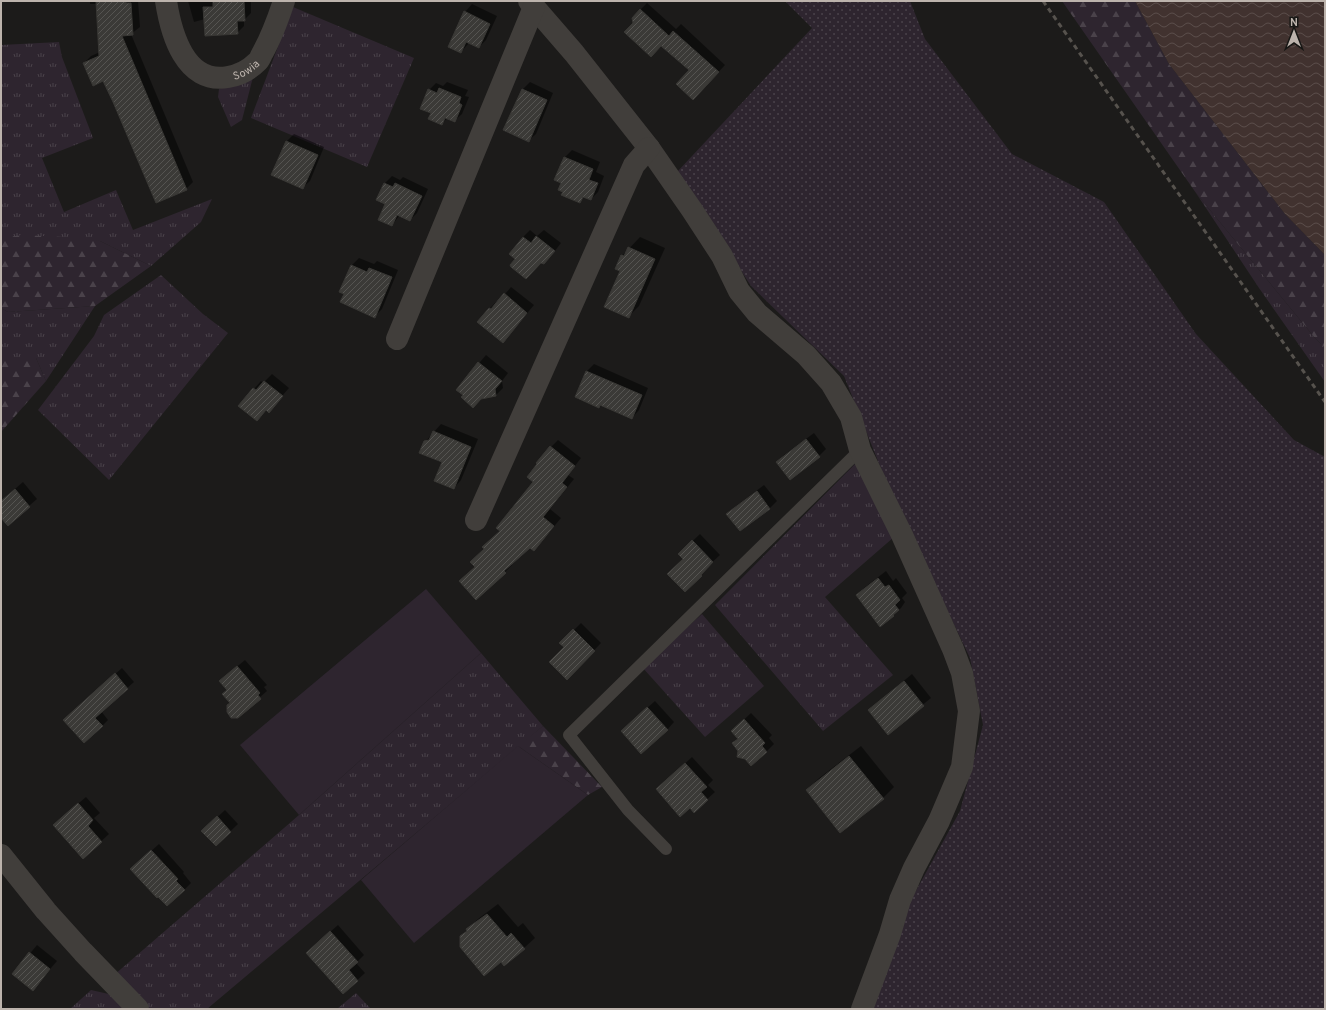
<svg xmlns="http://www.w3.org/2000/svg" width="1326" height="1010" viewBox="0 0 1326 1010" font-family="Overpass,sans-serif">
<defs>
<pattern id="grass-tufts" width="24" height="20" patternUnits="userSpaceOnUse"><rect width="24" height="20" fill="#2e252f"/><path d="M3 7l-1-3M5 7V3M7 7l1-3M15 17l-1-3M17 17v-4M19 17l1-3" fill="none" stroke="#4a424a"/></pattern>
<pattern id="forest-firs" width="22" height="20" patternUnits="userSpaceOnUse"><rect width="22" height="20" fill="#2e252f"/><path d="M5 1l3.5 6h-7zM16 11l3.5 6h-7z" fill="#4a424a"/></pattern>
<pattern id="park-dots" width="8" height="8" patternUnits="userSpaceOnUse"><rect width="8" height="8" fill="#2e252f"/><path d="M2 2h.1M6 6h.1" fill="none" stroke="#4a424a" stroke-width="1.8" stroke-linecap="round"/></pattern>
<pattern id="water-waves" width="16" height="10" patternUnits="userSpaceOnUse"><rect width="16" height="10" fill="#41322f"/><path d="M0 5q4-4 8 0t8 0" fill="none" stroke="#5a4d4a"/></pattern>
<pattern id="building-hatch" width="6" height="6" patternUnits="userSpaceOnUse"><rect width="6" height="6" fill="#3b3a37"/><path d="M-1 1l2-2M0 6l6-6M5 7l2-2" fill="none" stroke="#555451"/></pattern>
</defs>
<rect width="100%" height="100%" fill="#1c1b1a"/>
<g fill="url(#grass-tufts)">
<path d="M 293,7 L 414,58 L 367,167 L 251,118 Z"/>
<path d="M 59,42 L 62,57 L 93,138 L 42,158 L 64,212 L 116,190 L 133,230 L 212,199 L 201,222 L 151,266 L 100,241 L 1,238 L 1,168 L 2,162 L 1,161 L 1,45 Z"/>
<path d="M 253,77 L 242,120 L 231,127 L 218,97 L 219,89 Z"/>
<path d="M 1196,193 L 1315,338 L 1325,348 L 1325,382 L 1259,288 Z"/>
<path d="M 161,275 L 203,314 L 228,333 L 109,480 L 38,410 L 94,336 L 104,315 Z"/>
<path d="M 95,306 L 46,381 L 36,358 L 1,358 L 1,308 L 8,312 Z"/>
<path d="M 856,463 L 894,537 L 825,597 L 893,675 L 823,731 L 715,605 Z"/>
<path d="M 702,614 L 764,686 L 705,737 L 642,667 Z"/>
<path d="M 481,653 L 543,726 L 207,1009 L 147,1009 L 114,975 L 299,815 Z"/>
<path d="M 91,990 L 113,995 L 127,1009 L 70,1009 Z"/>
<path d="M 356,993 L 371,1009 L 337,1009 Z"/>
</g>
<g fill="url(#forest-firs)">
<path d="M 1062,1 L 1135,1 L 1169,64 L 1285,214 L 1325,255 L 1325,348 L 1315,338 L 1196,193 Z"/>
<path d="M 22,235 L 85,238 L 100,241 L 151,266 L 95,306 L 8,312 L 1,308 L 1,238 Z"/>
<path d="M 1,358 L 36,358 L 46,381 L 1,432 Z"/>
<path d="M 543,726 L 602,787 L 588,795 L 518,746 Z"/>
</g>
<path fill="url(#park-dots)" d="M 785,1 L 910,1 L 925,39 L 1012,154 L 1104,202 L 1196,334 L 1294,440 L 1325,457 L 1325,1009 L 872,1009 L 907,907 L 960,811 L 983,725 L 970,658 L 888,486 L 844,376 L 751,286 L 677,172 L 812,28 Z"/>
<g fill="#2e252f">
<path d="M 426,589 L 481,653 L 299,815 L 240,745 Z"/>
<path d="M 518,746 L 588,795 L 414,943 L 361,880 Z"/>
</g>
<path fill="url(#water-waves)" d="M 1135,1 L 1325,1 L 1325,255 L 1285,214 L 1169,64 Z"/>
<g fill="#0007">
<path d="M 90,1 L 138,1 L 140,27 L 131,34 L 193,182 L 186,189 L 104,80 L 84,63 L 91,56 L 100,52 L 97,4 L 90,4 Z"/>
<path d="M 188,1 L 252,1 L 251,2 L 251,13 L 244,20 L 244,26 L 237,33 L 205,19 L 194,22 Z"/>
<path d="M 647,3 L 676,29 L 681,24 L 725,65 L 700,92 L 690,70 L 634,23 L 640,10 Z"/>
<path d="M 472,4 L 497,16 L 486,40 L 479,47 L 469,43 L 461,52 L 465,12 Z"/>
<path d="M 447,82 L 468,90 L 465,96 L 469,97 L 462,114 L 454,121 L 447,118 L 442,124 L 432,112 L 429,90 L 436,83 L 443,86 Z"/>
<path d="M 530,82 L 553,93 L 536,134 L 528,141 L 523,89 Z"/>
<path d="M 294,134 L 324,147 L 310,181 L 302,188 L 272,175 L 287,141 Z"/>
<path d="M 572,150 L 600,162 L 596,172 L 604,176 L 598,192 L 591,199 L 585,196 L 580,202 L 564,192 L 562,183 L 556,180 L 565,157 Z"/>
<path d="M 392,176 L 400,180 L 403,177 L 428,189 L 417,213 L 410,220 L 400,215 L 392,225 L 387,203 L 378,199 L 385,183 Z"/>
<path d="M 530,230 L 537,236 L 544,230 L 561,243 L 551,256 L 516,259 L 523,237 Z"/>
<path d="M 640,237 L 665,248 L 639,306 L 628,317 L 622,271 L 622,256 Z"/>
<path d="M 359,258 L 374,264 L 377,261 L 398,270 L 382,309 L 375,316 L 352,265 Z"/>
<path d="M 511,287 L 534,305 L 503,342 L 479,322 L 490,308 L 497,301 L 498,302 Z"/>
<path d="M 486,355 L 508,373 L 502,381 L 503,388 L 496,395 L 482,397 L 464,395 L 457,389 Z"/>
<path d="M 594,364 L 648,388 L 639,410 L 632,418 L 601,404 L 599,406 L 576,397 L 587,371 Z"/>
<path d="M 272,374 L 289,388 L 269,411 L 267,409 L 257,420 L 254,389 L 261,381 L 263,383 Z"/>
<path d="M 441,424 L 478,439 L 461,480 L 454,488 L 443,462 L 425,442 Z"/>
<path d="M 814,433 L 826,449 L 819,456 L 777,462 L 784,455 Z"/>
<path d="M 558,440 L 581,458 L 568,475 L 574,479 L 550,509 L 561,518 L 541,542 L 530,546 L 511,564 L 512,565 L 505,572 L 476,567 L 479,555 L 501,531 L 534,482 L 551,447 Z"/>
<path d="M 23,482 L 37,499 L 8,524 L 1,516 L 1,501 Z"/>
<path d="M 764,485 L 777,501 L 770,508 L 740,530 L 728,514 L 735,507 Z"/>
<path d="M 700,534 L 720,555 L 707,567 L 708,568 L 685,591 L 684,559 L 679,554 Z"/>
<path d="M 886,571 L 893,581 L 896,578 L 907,593 L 902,598 L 905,602 L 901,608 L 880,626 L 857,595 L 864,588 Z"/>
<path d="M 581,623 L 601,643 L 567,679 L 565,647 L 561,643 Z"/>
<path d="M 245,660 L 267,685 L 264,687 L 267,691 L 237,717 L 228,690 L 228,674 Z"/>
<path d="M 122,668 L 134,682 L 101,711 L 108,720 L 102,726 L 70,714 Z"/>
<path d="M 912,674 L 931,698 L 888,733 L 869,710 Z"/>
<path d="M 655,701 L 674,722 L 667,730 L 629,724 Z"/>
<path d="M 751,713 L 772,735 L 769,738 L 774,744 L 766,752 L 745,758 L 739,738 L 732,731 Z"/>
<path d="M 861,746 L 894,787 L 883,798 L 808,790 L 818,779 Z"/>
<path d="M 692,757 L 713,780 L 708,785 L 715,792 L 694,811 L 665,782 Z"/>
<path d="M 86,797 L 100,813 L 94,818 L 109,834 L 83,858 L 61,818 Z"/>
<path d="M 225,810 L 238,824 L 216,845 L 210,824 Z"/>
<path d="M 159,844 L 184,872 L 183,873 L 191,883 L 184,890 L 139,862 Z"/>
<path d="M 498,904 L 518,927 L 523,923 L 535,938 L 524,948 L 501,961 L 461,936 L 478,919 Z"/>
<path d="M 338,925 L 364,955 L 356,963 L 365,973 L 343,993 L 314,946 Z"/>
<path d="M 37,945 L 57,961 L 33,989 L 13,974 Z"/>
</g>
<g fill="url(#building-hatch)" stroke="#383734">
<path d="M 96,1 L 126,1 L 126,3 L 131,3 L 133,35 L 122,36 L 187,190 L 156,203 L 113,102 L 103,81 L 93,86 L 83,63 L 99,56 Z"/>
<path d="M 213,1 L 244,1 L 245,21 L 237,21 L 238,34 L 205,36 L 203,7 L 213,7 Z"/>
<path d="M 640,9 L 669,36 L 673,31 L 719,72 L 693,100 L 676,84 L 689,70 L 661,46 L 651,57 L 624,32 L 633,23 L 632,18 Z"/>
<path d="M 464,11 L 490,24 L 479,48 L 466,42 L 461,53 L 448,47 Z"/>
<path d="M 439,88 L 461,97 L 459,103 L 462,105 L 455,122 L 445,118 L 442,125 L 428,119 L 431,113 L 420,109 L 428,89 L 437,93 Z"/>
<path d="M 522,89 L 547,100 L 529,142 L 503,130 Z"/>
<path d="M 286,141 L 318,155 L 303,189 L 271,175 Z"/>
<path d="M 564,157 L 593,169 L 589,180 L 598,183 L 591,200 L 583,197 L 580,203 L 561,195 L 563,192 L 558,190 L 561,183 L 554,180 Z"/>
<path d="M 384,183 L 393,187 L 395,183 L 422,196 L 410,221 L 397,215 L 392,226 L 378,220 L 385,204 L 376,200 Z"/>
<path d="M 536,236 L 555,251 L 544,264 L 541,263 L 526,279 L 511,267 L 510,265 L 515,259 L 509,254 L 523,237 L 531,243 Z"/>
<path d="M 628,247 L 655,259 L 629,318 L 604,307 L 620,271 L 615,269 L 621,255 L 624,256 Z"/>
<path d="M 351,265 L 367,272 L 369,268 L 392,277 L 375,318 L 340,302 L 344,294 L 339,292 Z"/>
<path d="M 504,293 L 527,313 L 503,343 L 477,322 L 489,308 L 491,309 Z"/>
<path d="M 478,362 L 502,381 L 495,389 L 496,396 L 481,399 L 473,408 L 461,397 L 463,395 L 456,390 Z"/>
<path d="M 586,371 L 642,395 L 632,419 L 600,405 L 599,408 L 575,397 Z"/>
<path d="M 264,381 L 283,396 L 269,413 L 266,410 L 257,421 L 238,406 L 253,388 L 256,390 Z"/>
<path d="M 433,431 L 471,447 L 454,489 L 434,481 L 442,462 L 419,453 L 424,441 L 429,440 Z"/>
<path d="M 806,439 L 820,457 L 790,480 L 776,462 Z"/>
<path d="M 550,446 L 575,466 L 562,483 L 567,487 L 543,517 L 554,526 L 534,551 L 530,548 L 504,571 L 506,573 L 476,600 L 459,581 L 475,567 L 470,562 L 484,549 L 482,547 L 500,531 L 496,528 L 533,482 L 527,477 L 537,464 L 536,463 Z"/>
<path d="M 15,489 L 30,507 L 8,526 L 1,518 L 1,501 Z"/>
<path d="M 757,491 L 770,509 L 740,531 L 726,514 Z"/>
<path d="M 692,540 L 713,562 L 701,575 L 702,576 L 685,592 L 667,574 L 683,559 L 678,554 Z"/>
<path d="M 878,578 L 885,587 L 889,585 L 900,600 L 895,605 L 899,610 L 893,615 L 894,616 L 880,627 L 856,595 Z"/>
<path d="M 573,629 L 595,651 L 567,680 L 549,662 L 564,647 L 559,643 Z"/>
<path d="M 237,666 L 260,693 L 258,695 L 261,699 L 238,718 L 231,718 L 227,712 L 227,705 L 230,703 L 222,694 L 227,690 L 219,681 Z"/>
<path d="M 115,673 L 128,689 L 95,718 L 103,726 L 84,743 L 63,720 Z"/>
<path d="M 904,681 L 924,706 L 888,735 L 868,710 Z"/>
<path d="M 647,707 L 668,730 L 641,754 L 621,731 Z"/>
<path d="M 744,719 L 765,743 L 762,746 L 767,752 L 751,766 L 745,759 L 737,757 L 738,751 L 732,743 L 738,739 L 731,731 Z"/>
<path d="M 849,756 L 884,799 L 840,833 L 806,790 Z"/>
<path d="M 685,763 L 707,787 L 701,792 L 708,800 L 694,813 L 690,808 L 680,817 L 656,789 Z"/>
<path d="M 78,803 L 93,820 L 88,826 L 102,842 L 83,859 L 53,825 Z"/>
<path d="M 217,816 L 231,832 L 216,846 L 201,831 Z"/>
<path d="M 151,850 L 178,879 L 176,881 L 185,890 L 167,906 L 158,897 L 157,898 L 130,869 Z"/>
<path d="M 487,914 L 507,937 L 511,933 L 525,949 L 504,966 L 501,962 L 484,976 L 460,947 L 460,936 L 467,931 L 466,929 Z"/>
<path d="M 330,931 L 358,962 L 349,970 L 358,981 L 343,994 L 306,953 Z"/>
<path d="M 29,952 L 50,969 L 33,991 L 12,974 Z"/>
</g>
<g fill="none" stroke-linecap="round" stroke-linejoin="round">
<path stroke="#413e3b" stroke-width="12" d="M 666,849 L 628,810 L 569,735 L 860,450"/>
<g stroke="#413e3b" stroke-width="22">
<path id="s1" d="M 166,1 C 171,33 185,85 228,77 C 240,75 248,71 257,62 C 260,60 261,55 263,52 C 272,36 278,19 284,1"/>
<path d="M 529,1 L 574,53 L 649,148 L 692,210 L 722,256 L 739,291 L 757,313 L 806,355 L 831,383 L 851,417 L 860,450 L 902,535 L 953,649 L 962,673 L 969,711 L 962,767 L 939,821 L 914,868 L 900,900 L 890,934 L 862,1009"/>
<path d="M 397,339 L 534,7"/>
<path d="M 476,520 L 634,165 L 649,148"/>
<path d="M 1,855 L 46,911 L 83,952 L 138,1009"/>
</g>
<path stroke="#56524d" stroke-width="3" stroke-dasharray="5 4" stroke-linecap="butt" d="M 1043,1 L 1325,402"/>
</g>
<g text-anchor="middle" stroke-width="3" stroke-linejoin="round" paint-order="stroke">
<g font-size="11" fill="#bcb3ac" stroke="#171715">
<text dy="4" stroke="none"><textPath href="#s1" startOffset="130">Sowia</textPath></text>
</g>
</g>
<rect width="1326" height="1010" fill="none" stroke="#bcb3ac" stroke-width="4"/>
<g transform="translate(1294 32)" stroke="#171715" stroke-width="3" paint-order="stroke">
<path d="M0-3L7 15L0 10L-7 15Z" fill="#bcb3ac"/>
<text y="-6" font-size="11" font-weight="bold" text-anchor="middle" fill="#bcb3ac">N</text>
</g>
</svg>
